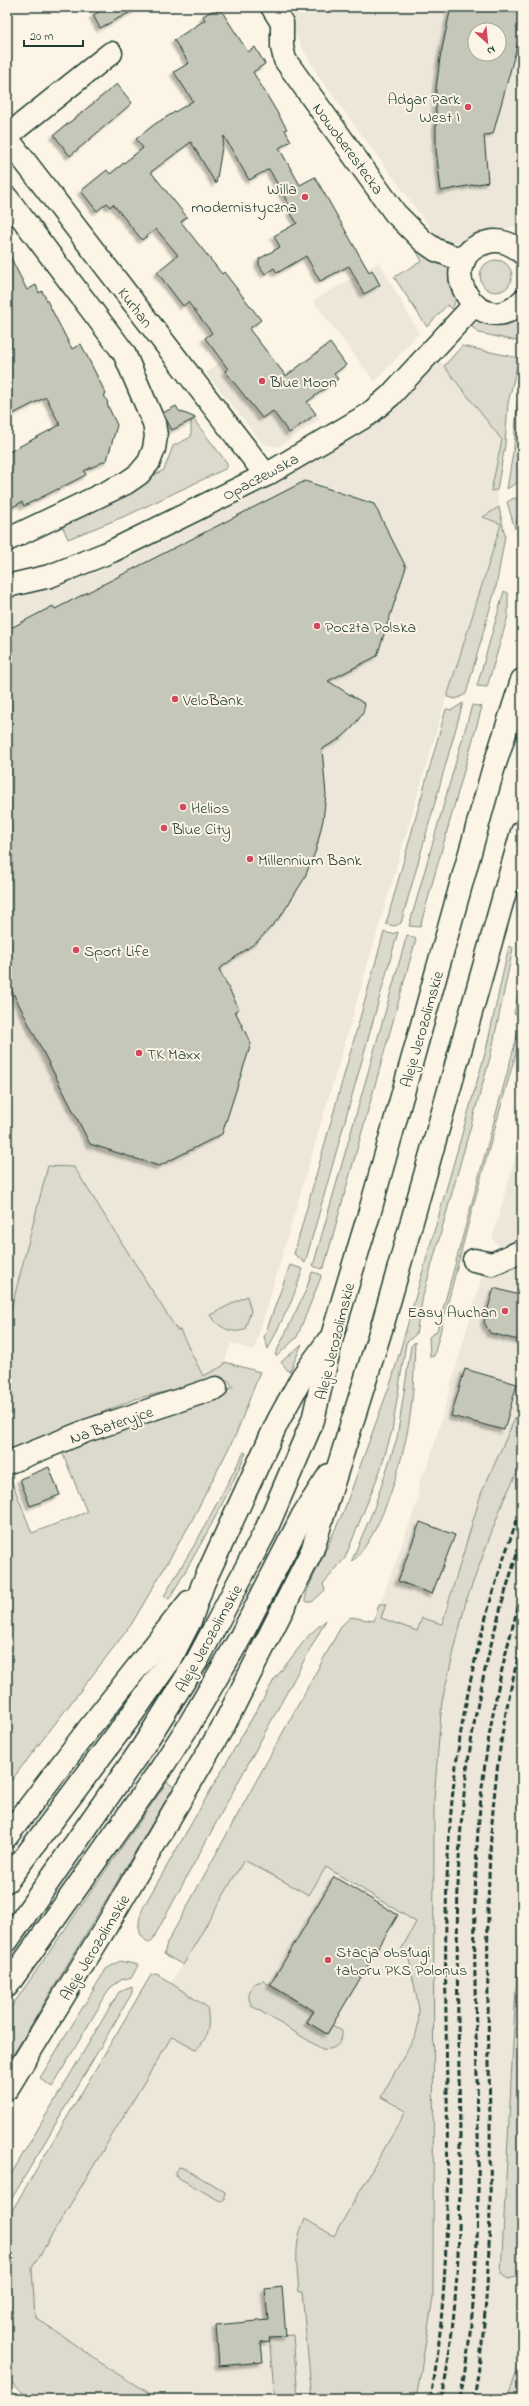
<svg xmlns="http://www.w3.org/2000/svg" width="529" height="2406" viewBox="0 0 529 2406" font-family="'Indie Flower',sans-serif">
<defs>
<filter id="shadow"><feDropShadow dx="-3.5" dy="3.5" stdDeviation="1" flood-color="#0004"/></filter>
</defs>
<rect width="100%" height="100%" fill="#fcf5e5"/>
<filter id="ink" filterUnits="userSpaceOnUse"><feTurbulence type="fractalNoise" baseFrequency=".025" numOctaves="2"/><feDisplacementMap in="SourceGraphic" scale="8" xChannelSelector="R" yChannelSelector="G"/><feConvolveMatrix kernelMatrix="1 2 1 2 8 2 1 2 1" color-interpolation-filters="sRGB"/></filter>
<g filter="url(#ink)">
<g fill="#ece7d8" fill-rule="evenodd">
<path d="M 284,7 L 522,7 L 522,224 L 444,246 L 319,77 L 294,33 L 293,19 ZM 475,30 L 499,30 L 499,54 L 475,54 Z"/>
<path d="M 379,262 L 419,333 L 375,382 L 313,301 Z"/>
<path d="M 255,335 L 320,419 L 279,447 L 263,444 L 206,373 Z"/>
<path d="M 440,361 L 502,440 L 492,491 L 497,490 L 499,507 L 483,517 L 501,524 L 447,695 L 254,1351 L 231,1343 L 223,1366 L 203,1376 L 180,1330 L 7,1325 L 7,600 L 100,571 L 283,476 L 402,402 Z"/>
<path d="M 522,1133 L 522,1241 L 502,1250 L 492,1239 Z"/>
<path d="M 522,1258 L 522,1403 L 481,1494 L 433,1649 L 374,1621 L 417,1503 L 420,1478 L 428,1466 L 483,1272 Z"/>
<path d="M 522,1463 L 522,2399 L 415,2399 L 433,2298 L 434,1799 L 442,1701 L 466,1601 L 504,1499 Z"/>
<path d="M 244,1860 L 309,1895 L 326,1867 L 416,1922 L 401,1950 L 408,1954 L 419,2009 L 416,2034 L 381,2097 L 406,2111 L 302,2292 L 312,2399 L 158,2399 L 108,2368 L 35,2317 L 23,2272 L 172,1982 Z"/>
</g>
<g fill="#dcdacc" stroke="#7e8c80">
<path d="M 414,247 C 423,251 434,255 442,260 C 455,269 460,297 452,309 L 447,305 L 427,327 L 394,277 L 422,261 Z"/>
<circle cx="496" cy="276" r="16"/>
<path d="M 522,314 L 522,342 L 479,333 L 472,327 L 484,321 Z"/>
<path d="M 462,346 L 519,358 L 508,403 L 505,445 L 497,490 L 491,491 L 502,440 L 444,366 Z"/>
<path d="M 522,379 L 522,476 L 521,480 L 507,489 L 514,446 L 517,404 Z"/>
<path d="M 191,420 L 194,420 L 227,463 L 227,468 L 128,515 L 68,539 L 61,523 L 164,470 L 173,446 L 191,437 Z"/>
<path d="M 514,498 L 522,500 L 515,529 L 507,502 Z"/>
<path d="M 499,507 L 505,536 L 496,587 L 466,694 L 456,699 L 447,697 L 501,524 L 483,517 Z"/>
<path d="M 504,591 L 508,593 L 508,616 L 487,687 L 477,686 Z"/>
<path d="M 463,703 L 401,923 L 395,926 L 386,924 L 446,709 L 452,710 Z"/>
<path d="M 472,705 L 482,707 L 420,927 L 409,926 Z"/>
<path d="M 384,932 L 392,934 L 398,932 L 305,1263 L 294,1254 Z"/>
<path d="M 407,935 L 416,939 L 324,1267 L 321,1269 L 313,1266 Z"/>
<path d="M 509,946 L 513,948 L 491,1054 L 423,1296 L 416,1334 L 406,1343 L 392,1431 L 380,1471 L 345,1558 L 323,1584 L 325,1590 L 312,1602 L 307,1602 L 305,1600 L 307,1591 L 344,1510 L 392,1379 L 486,1050 Z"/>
<path d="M 522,974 L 522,992 L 516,1015 L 514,1014 Z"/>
<path d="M 522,1018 L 522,1031 L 473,1206 L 434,1356 L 430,1357 L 429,1337 L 437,1331 Z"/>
<path d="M 48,1166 L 74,1167 L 177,1330 L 180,1330 L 203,1376 L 223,1366 L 225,1362 L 260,1372 L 236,1434 L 190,1524 L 131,1625 L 7,1786 L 7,1474 L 9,1474 L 32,1533 L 87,1512 L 62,1452 L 233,1387 L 228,1380 L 210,1384 L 202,1383 L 135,1399 L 8,1451 L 7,1325 Z"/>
<path d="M 290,1265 L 303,1269 L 292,1300 L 268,1349 L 264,1337 Z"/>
<path d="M 312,1272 L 320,1274 L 321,1277 L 297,1337 L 277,1356 L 275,1355 L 306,1290 Z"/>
<path d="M 247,1296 L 251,1311 L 245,1329 C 233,1336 217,1326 210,1315 Z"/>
<path d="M 415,1342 C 414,1364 414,1387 411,1409 C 406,1452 384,1531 353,1561 L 352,1560 L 374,1508 L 397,1438 L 411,1346 Z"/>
<path d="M 302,1344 L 290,1371 L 289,1372 L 281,1362 Z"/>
<path d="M 522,1403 L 522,1463 L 504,1499 L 466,1601 L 442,1701 L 434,1799 L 433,2298 L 417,2394 L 415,2399 L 312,2399 L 302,2292 L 299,2292 C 297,2266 293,2243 305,2219 L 334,2236 L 406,2111 L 381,2097 L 416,2034 L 418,2025 L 419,2009 L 408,1954 L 401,1950 L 416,1922 L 326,1867 L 309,1895 L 244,1860 L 183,1965 L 164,1954 L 167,1943 L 342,1625 L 351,1617 L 374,1621 L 379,1604 L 386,1604 L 381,1618 L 417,1631 L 422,1618 L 442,1624 L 481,1494 Z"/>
<path d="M 244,1452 L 246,1453 C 224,1504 197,1552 169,1599 L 164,1596 L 199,1537 Z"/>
<path d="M 326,1620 L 152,1941 L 150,1943 C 133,1935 139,1916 145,1904 L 274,1680 L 309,1635 Z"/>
<path d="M 167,1782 L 174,1787 L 7,2065 L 7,2013 Z"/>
<path d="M 522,1871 L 522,2268 L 516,2277 L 508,2279 L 501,2274 Z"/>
<path d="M 120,1961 L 138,1965 L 132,1977 L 121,1980 L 110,1988 L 52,2087 L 40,2078 L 106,1969 Z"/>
<path d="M 157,1974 L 207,2007 C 210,2022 209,2040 196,2049 L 172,2036 L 32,2268 L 35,2317 L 108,2368 L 158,2399 L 30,2399 L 7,2379 L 7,2219 L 151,1975 Z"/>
<path d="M 263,1981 L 314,2011 L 307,2022 L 327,2034 L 332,2025 L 342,2031 C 343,2043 335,2051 322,2049 L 252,2006 C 247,1998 248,1991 255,1983 Z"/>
<path d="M 132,1987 L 132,1993 L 7,2207 L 7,2181 L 119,1992 Z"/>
<path d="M 179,2167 L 184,2168 L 225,2192 L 225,2200 L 220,2201 L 177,2177 L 175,2172 Z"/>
<path d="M 293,2335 L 298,2399 L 275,2399 L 269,2337 Z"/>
<path d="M 522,2357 L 522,2399 L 507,2399 L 509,2394 Z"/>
<path d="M 7,2387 L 21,2399 L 7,2399 Z"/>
</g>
<g fill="#c5c7b9" stroke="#1f3d34" fill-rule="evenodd" filter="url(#shadow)">
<path d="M 108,7 L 140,7 L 100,28 L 93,15 Z"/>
<path d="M 219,7 L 248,52 L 255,47 L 265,64 L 253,72 L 287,129 L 285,130 L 291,141 L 279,148 L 300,185 L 315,177 L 369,272 L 372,270 L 380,285 L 364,294 L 349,266 L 320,281 L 306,256 L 277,273 L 274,268 L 265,274 L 259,265 L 259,259 L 280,247 L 274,236 L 297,223 L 290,212 L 292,210 L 269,169 L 249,180 L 224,136 L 216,184 L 191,142 L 151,172 L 187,217 L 181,222 L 222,274 L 224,272 L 261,320 L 249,329 L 286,376 L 330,343 L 346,365 L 334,374 L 338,379 L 307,402 L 316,414 L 289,433 L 273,411 L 262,418 L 225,371 L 228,369 L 205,338 L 212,333 L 188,302 L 183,306 L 157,272 L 178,255 L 156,229 L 142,240 L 113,204 L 110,207 L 107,203 L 97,211 L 81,191 L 107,170 L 110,174 L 143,148 L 136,139 L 155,124 L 193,101 L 174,72 L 189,63 L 174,40 L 205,20 L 203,16 Z"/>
<path d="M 451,7 L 522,7 L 522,28 L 493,134 L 484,135 L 488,182 L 441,191 L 436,149 L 436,89 L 440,58 ZM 475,30 L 499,30 L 499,54 L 475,54 Z"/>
<path d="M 117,84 L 132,103 L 70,156 L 54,135 Z"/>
<path d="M 7,250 L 27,290 L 36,285 L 39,293 L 42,291 L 72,349 L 81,344 L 106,394 L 104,395 L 108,403 L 107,404 L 117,425 L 107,460 L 84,471 L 86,475 L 24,506 L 22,502 L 7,510 L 7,453 L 60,425 L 46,397 L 7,417 Z"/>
<path d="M 176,406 L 179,411 L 196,418 L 172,430 L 163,413 Z"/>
<path d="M 305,481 L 374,504 L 406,567 L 377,656 L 328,681 L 365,704 L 363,713 L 352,728 L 341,738 L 322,749 L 326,795 L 323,820 L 316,850 L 304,879 L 281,916 L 258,941 L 219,969 L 239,1009 L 235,1011 L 251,1044 L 222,1134 L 159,1166 L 90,1144 L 7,981 L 7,630 L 53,606 L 55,609 Z"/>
<path d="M 494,1288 L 522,1296 L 522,1341 L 490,1333 L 484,1322 Z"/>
<path d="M 465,1369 L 517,1384 L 504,1430 L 451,1416 Z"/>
<path d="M 49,1467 L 60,1495 L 30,1506 L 20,1479 Z"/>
<path d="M 420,1522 L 455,1535 L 432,1594 L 398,1581 Z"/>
<path d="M 334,1877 L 398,1915 L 327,2034 L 307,2022 L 314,2011 L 270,1985 Z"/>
<path d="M 282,2287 L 286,2336 L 269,2337 L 270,2341 L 261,2342 L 263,2362 L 219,2366 L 216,2325 L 268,2320 L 265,2289 Z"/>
</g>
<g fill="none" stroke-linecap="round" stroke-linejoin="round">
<defs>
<g id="minor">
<path d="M 272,7 L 282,23 L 282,47 L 285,60 L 395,213 L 423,241 L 436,250 L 464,261"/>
<path d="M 7,136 L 111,53"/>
<path d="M 7,138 L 266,475"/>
<path d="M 7,198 L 124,353 L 154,423 L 156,436 L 154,449 L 149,462 L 139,474 L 126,483 L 7,540"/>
<path d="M 522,253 C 514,244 500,239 488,242 C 427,258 480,346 522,301"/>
<path d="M 7,586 L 50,576 L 112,551 L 266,475 L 349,426 L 369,414 L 390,396 L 474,305"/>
<path d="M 474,1260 L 492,1264 L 522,1251"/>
<path d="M 7,1463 L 86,1431 L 216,1388"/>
</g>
<g id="primary">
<path d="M 7,1836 L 90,1727 L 189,1602"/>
<path d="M 7,1881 L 133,1713 L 170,1660 L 190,1621 L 203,1584 L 278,1421 L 302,1377 L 328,1341"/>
<path d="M 7,1941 L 142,1748 L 198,1659 L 265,1532 L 313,1420 L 333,1333 L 370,1211 L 493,770 L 522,680"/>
<path d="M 7,1986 L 162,1767 L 189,1725 L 241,1636 L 303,1515 L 329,1475"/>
<path d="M 7,2089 L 104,1930 L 224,1725 L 312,1551 L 384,1320 L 522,832"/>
</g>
</defs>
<use href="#minor" stroke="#1f3d34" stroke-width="25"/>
<use href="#primary" stroke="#1f3d34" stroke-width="25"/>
<use href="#minor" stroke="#fcf5e5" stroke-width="22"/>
<use href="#primary" stroke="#fcf5e5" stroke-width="22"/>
<g stroke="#1f3d34" stroke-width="3" stroke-dasharray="6 3" stroke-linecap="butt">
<path d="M 431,2399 C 463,2208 436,2016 450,1824 C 458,1716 483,1609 522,1507"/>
<path d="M 442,2399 C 475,2221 451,2038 459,1859 C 464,1749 487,1643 522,1539"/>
<path d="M 460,2399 C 495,2216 467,2030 477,1846 C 482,1761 497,1676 522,1594"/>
<path d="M 474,2399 C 517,2149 453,1890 522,1643"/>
</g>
</g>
</g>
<g fill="#d1495b" stroke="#fcf5e5" stroke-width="1.5">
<circle cx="468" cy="107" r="4"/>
<circle cx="305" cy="197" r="4"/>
<circle cx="262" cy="381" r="4"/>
<circle cx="317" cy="626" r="4"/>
<circle cx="175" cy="699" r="4"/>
<circle cx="183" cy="807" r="4"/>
<circle cx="164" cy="828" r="4"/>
<circle cx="250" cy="859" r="4"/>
<circle cx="76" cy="950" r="4"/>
<circle cx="139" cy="1053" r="4"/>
<circle cx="505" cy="1311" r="4"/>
<circle cx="328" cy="1960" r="4"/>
</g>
<g text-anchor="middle" stroke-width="4" stroke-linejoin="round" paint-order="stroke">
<g font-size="16" fill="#1f3d34" stroke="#fcf5e5" text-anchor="start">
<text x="460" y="104" text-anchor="end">Adgar Park<tspan x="460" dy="18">West I</tspan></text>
<text x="297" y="194" text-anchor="end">Willa<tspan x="297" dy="18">modernistyczna</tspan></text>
<text x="270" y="387">Blue Moon</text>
<text x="325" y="632">Poczta Polska</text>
<text x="183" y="705">VeloBank</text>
<text x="191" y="813">Helios</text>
<text x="172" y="834">Blue City</text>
<text x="258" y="865">Millennium Bank</text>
<text x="84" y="956">Sport Life</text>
<text x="147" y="1059">TK Maxx</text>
<text x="497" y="1317" text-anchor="end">Easy Auchan</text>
<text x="336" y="1957">Stacja obsługi<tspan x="336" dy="18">taboru PKS Polonus</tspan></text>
</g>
<g font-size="16" fill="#1f3d34" stroke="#fcf5e5">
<text transform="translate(349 148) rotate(54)" y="6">Nowoberestecka</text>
<text transform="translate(136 307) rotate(52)" y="6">Kurhan</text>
<text transform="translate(260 476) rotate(-28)" y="6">Opaczewska</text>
<text transform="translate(421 1029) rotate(-74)" y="6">Aleje Jerozolimskie</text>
<text transform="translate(334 1341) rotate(-76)" y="6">Aleje Jerozolimskie</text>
<text transform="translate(111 1424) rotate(-19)" y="6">Na Bateryjce</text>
<text transform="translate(208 1638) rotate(-61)" y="6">Aleje Jerozolimskie</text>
<text transform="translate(94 1947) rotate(-59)" y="6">Aleje Jerozolimskie</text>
</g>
</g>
<rect width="529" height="2406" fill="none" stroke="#fcf5e5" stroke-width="24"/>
<rect x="12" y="12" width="505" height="2382" fill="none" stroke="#1f3d34" stroke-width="1.5" filter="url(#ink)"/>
<g transform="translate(487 42) rotate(153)"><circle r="19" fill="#fcf5e5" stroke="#a4ab9e"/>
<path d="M0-3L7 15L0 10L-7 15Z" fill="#d1495b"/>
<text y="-6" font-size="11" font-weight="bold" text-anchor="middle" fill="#1f3d34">N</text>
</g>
<path d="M24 40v6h59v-6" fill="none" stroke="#1f3d34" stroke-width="2"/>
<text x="30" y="40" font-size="12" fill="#1f3d34" stroke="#fcf5e5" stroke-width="3" paint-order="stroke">20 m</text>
</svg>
